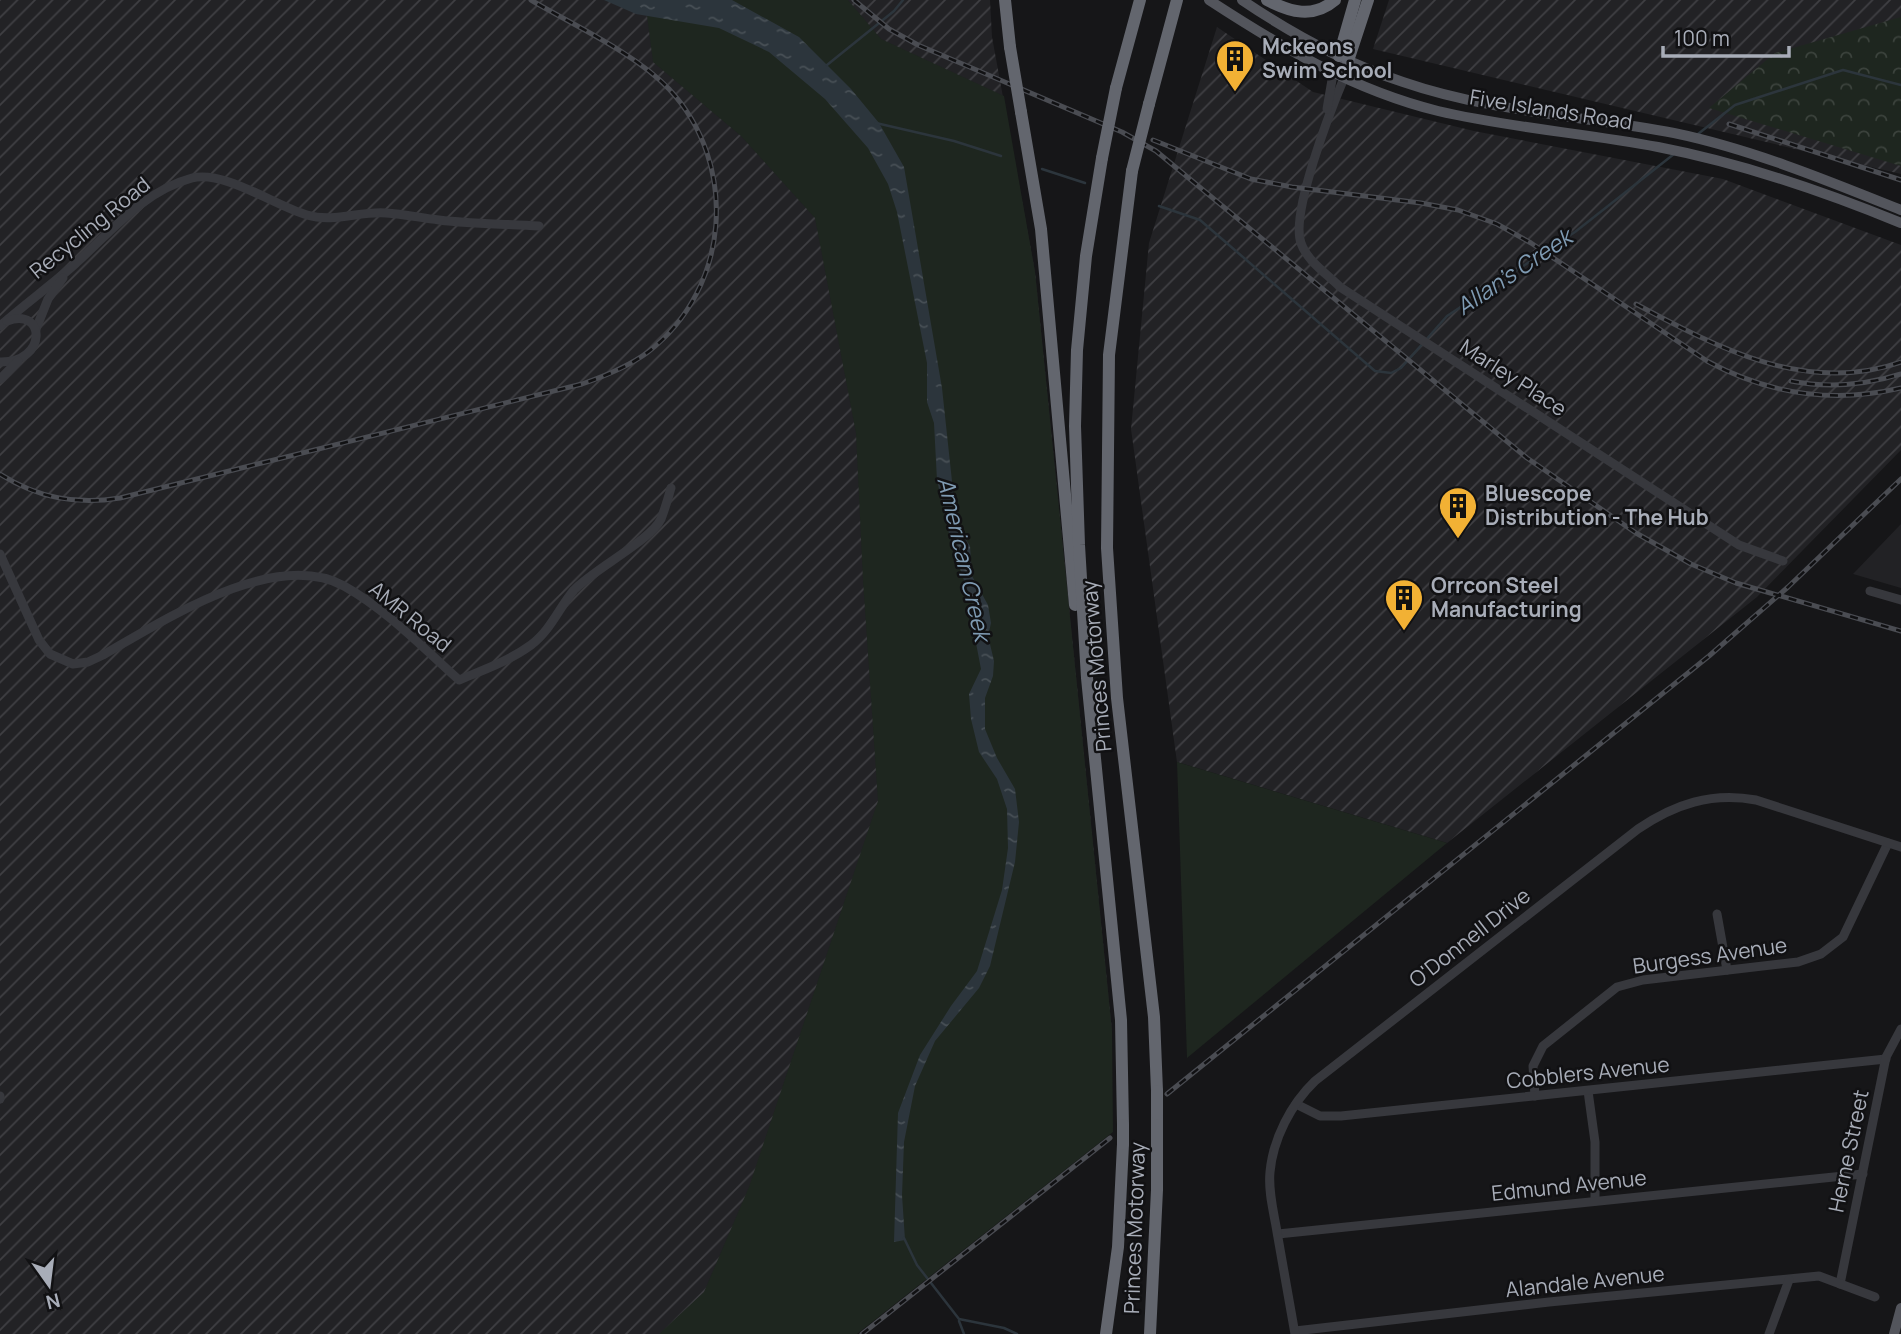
<svg xmlns="http://www.w3.org/2000/svg" width="1901" height="1334" viewBox="0 0 1901 1334" font-family="Manrope,sans-serif">
<defs>
<pattern id="industrial-furrows" width="10" height="10" patternUnits="userSpaceOnUse" patternTransform="scale(1.75)"><rect width="10" height="10" fill="#222225"/><path d="M-1 1l2-2M0 10L10 0M9 11l2-2" fill="none" stroke="#3f3f43"/></pattern>
<pattern id="forest-crowns" width="20" height="18" patternUnits="userSpaceOnUse" patternTransform="scale(1.75)"><rect width="20" height="18" fill="#1e261f"/><path d="M2 6a3 3 0 1 1 6 0M12 15a3 3 0 1 1 6 0" fill="none" stroke="#3c433d"/></pattern>
<pattern id="water-ripples" width="26" height="14" patternUnits="userSpaceOnUse" patternTransform="scale(1.75)"><rect width="26" height="14" fill="#2c353c"/><path d="M2 4q2-2 4 0t4 0M15 11q2-2 4 0t4 0" fill="none" stroke="#485056"/></pattern>
</defs>
<rect width="100%" height="100%" fill="#161618"/>
<path fill="#222225" d="M 1901,524 L 1901,588 L 1853,574 Z"/>
<g fill="url(#industrial-furrows)">
<path d="M 0,0 L 990,0 L 992,37 L 1035,272 L 1112,1031 L 852,1334 L 0,1334 Z"/>
<path d="M 1389,0 L 1901,0 L 1901,174 L 1373,49 Z"/>
<path d="M 1217,27 L 1313,92 L 1474,131 L 1723,179 L 1901,245 L 1901,450 L 1757,597 L 1447,843 L 1177,762 L 1131,429 L 1149,243 Z"/>
</g>
<g fill="#1e261f">
<path d="M 645,0 L 848,0 L 881,39 L 1004,96 L 1035,272 L 1112,1031 L 1113,1132 L 857,1334 L 659,1334 L 704,1292 L 749,1187 L 878,801 L 863,580 L 856,433 L 815,218 L 741,136 L 653,62 Z"/>
<path d="M 1177,762 L 1447,843 L 1187,1058 Z"/>
</g>
<path fill="url(#forest-crowns)" d="M 1901,17 L 1901,166 L 1709,108 L 1775,53 Z"/>
<path fill="url(#water-ripples)" d="M 604,0 L 732,0 L 799,37 L 851,89 L 879,123 L 904,167 L 942,388 L 954,500 L 958,511 L 960,530 L 970,546 L 972,576 L 988,605 L 991,623 L 988,636 L 994,661 L 993,676 L 985,698 L 985,729 L 997,758 L 1015,789 L 1019,822 L 1015,862 L 990,966 L 979,988 L 935,1041 L 915,1086 L 904,1142 L 902,1195 L 905,1240 L 894,1242 L 898,1113 L 920,1055 L 951,1006 L 977,971 L 1002,890 L 1008,848 L 1007,809 L 997,779 L 979,752 L 971,719 L 969,694 L 981,669 L 976,643 L 972,604 L 951,542 L 937,480 L 934,423 L 927,402 L 927,363 L 897,212 L 888,184 L 868,148 L 825,99 L 769,52 L 719,28 L 636,14 Z"/>
<g fill="none" stroke-linecap="round" stroke-linejoin="round">
<g stroke="#2c353c" stroke-width="2.5">
<path d="M 827,65 L 894,11 L 903,0"/>
<path d="M 876,123 L 954,141 L 1001,156"/>
<path d="M 1698,134 L 1735,105 L 1843,70 L 1901,85"/>
<path d="M 1042,169 L 1085,183"/>
<path d="M 1159,206 L 1200,220 L 1375,371 L 1391,373 L 1401,368 L 1447,316 L 1575,232 L 1674,154"/>
<path d="M 904,1238 L 917,1265 L 959,1319 L 1004,1328 L 1017,1334"/>
<path d="M 959,1321 L 964,1334"/>
</g>
<g stroke="#37383d" stroke-width="9">
<path d="M 1344,78 C 1331,109 1290,214 1301,243 C 1307,261 1327,274 1340,287 L 1739,545 L 1783,561"/>
<path d="M 1327,109 L 1333,74"/>
<path d="M 0,326 C 24,305 50,286 74,265 C 110,233 143,191 192,178 C 225,170 275,206 307,215 C 334,223 359,211 386,213 C 404,214 421,218 439,220 C 472,224 506,224 539,226"/>
<path d="M 36,329 L 48,299 L 63,278"/>
<path d="M 0,362 C 48,363 46,306 7,321"/>
<path d="M 0,379 L 18,361"/>
<path d="M 0,554 L 39,640 L 50,654 L 73,664 L 88,662 L 103,655 C 163,621 274,548 344,586 C 387,610 422,647 459,680 C 483,670 509,661 531,645 C 550,631 559,608 574,590 C 594,569 651,540 661,519 C 665,509 668,498 671,488"/>
<path d="M 1870,591 L 1901,600"/>
<path d="M 1717,914 L 1727,970"/>
<path d="M 1588,1091 L 1595,1142 L 1595,1201"/>
<path d="M 0,1096 L 0,1099"/>
<path d="M 1535,1096 L 1533,1066 L 1543,1046 L 1617,987 L 1643,980 L 1798,962 L 1821,954 L 1843,937 L 1888,843"/>
<path d="M 1296,1104 L 1320,1116 L 1341,1116 L 1886,1059"/>
<path d="M 1278,1234 L 1863,1174"/>
<path d="M 1840,1284 L 1886,1057 L 1901,1029"/>
<path d="M 1295,1331 L 1549,1302 L 1819,1276 L 1875,1297"/>
<path d="M 1295,1334 C 1289,1300 1283,1266 1277,1232 C 1274,1213 1268,1192 1270,1172 C 1273,1139 1291,1104 1315,1081 L 1638,829 C 1675,804 1711,792 1756,800 L 1901,847"/>
<path d="M 1769,1334 L 1789,1280"/>
</g>
<g stroke="#53555c" stroke-width="10">
<path d="M 1209,0 C 1281,47 1353,90 1438,111 C 1510,128 1585,133 1658,147 C 1741,163 1823,191 1901,223"/>
<path d="M 1242,0 C 1292,34 1345,63 1403,82 C 1490,112 1585,116 1674,133 C 1751,149 1829,181 1901,210"/>
<path d="M 1894,1334 L 1901,1308"/>
</g>
<g stroke="#63666e" stroke-width="12">
<path d="M 1005,0 L 1010,47"/>
<path d="M 1267,0 C 1290,12 1313,19 1335,0"/>
<path d="M 1339,56 L 1355,0"/>
<path d="M 1348,61 L 1368,0"/>
<path d="M 1116,88 L 1140,0"/>
<path d="M 1149,104 L 1177,0"/>
<path d="M 1021,112 L 1041,229 L 1075,605"/>
<path d="M 1102,158 L 1086,256 L 1077,350 L 1075,426 L 1079,545 L 1087,678 L 1121,1020 L 1123,1125"/>
<path d="M 1132,171 L 1109,355 L 1107,548 L 1117,698 L 1154,1017 L 1157,1091"/>
<path d="M 1106,1334 L 1118,1247 L 1123,1144"/>
<path d="M 1150,1334 L 1157,1190 L 1157,1114"/>
</g>
<defs>
<g id="rail">
<path d="M 854,0 L 889,29 L 918,45 L 1122,132 L 1156,151 L 1527,458 L 1636,533 L 1691,564 L 1736,583 L 1901,631"/>
<path d="M 1729,124 L 1901,180"/>
<path d="M 1153,140 L 1251,179 L 1292,187 L 1421,203 L 1458,210 L 1497,224 L 1531,243 L 1707,361 C 1768,394 1833,404 1901,388"/>
<path d="M 1636,304 C 1718,348 1806,395 1901,362"/>
<path d="M 1791,381 C 1827,388 1866,385 1901,374"/>
<path d="M 0,474 C 38,498 76,505 120,498 L 582,384 C 605,376 628,367 648,352 C 731,288 739,164 669,89 C 635,53 573,25 531,0"/>
<path d="M 1167,1094 L 1709,656 L 1788,587 L 1901,479"/>
<path d="M 862,1334 L 1110,1138"/>
</g>
</defs>
<use href="#rail" stroke="#4a4c52" stroke-width="5"/>
<use href="#rail" stroke="#111113" stroke-width="2.5" stroke-dasharray="8" stroke-linecap="butt"/>
<g stroke="#63666e" stroke-width="12">
<path d="M 1010,47 L 1021,112"/>
<path d="M 1102,158 L 1116,88"/>
<path d="M 1132,171 L 1149,104"/>
<path d="M 1157,1091 L 1157,1114"/>
<path d="M 1123,1144 L 1123,1125"/>
</g>
</g>
<defs>
<symbol id="building-pin" viewBox="-11 -11 22 30"><path d="M0 17L-7.5 6A9.5 9.5 0 1 1 7.5 6Z" fill="#f2b134" stroke="#111113"/><path d="M-4-6H4V6H1V3H-1V6H-4ZM-2.5-4.3h1.7v1.8h-1.7ZM.8-4.3h1.7v1.8H.8ZM-2.5-1h1.7V.8h-1.7ZM.8-1h1.7V.8H.8Z" fill="#111"/></symbol>
</defs>
<g fill-rule="evenodd">
<use href="#building-pin" x="1213" y="37" width="44" height="60"/>
<use href="#building-pin" x="1436" y="484" width="44" height="60"/>
<use href="#building-pin" x="1382" y="576" width="44" height="60"/>
</g>
<g text-anchor="middle" stroke-width="5" stroke-linejoin="round" paint-order="stroke">
<g font-size="21" font-weight="bold" fill="#a8adb8" stroke="#111113" text-anchor="start">
<text x="1262" y="54">Mckeons<tspan x="1262" dy="24">Swim School</tspan></text>
<text x="1485" y="501">Bluescope<tspan x="1485" dy="24">Distribution - The Hub</tspan></text>
<text x="1431" y="593">Orrcon Steel<tspan x="1431" dy="24">Manufacturing</tspan></text>
</g>
<g font-size="21" fill="#a8adb8" stroke="#111113">
<text transform="translate(1551 110) rotate(9)" y="7">Five Islands Road</text>
<text transform="translate(90 228) rotate(-39)" y="7">Recycling Road</text>
<text transform="translate(1513 378) rotate(33)" y="7">Marley Place</text>
<text transform="translate(410 617) rotate(39)" y="7">AMR Road</text>
<text transform="translate(1097 666) rotate(-95)" y="7">Princes Motorway</text>
<text transform="translate(1470 938) rotate(-38)" y="7">O'Donnell Drive</text>
<text transform="translate(1710 956) rotate(-8)" y="7">Burgess Avenue</text>
<text transform="translate(1588 1073) rotate(-6)" y="7">Cobblers Avenue</text>
<text transform="translate(1849 1151) rotate(-78)" y="7">Herne Street</text>
<text transform="translate(1569 1186) rotate(-6)" y="7">Edmund Avenue</text>
<text transform="translate(1135 1228) rotate(-88)" y="7">Princes Motorway</text>
<text transform="translate(1585 1282) rotate(-6)" y="7">Alandale Avenue</text>
</g>
<g font-size="23" font-style="italic" fill="#7f9bb3" stroke="#111113">
<text transform="translate(1514 272) rotate(-34)" y="8">Allan's Creek</text>
<text transform="translate(964 559) rotate(77)" y="8">American Creek</text>
</g>
</g>
<g transform="translate(49 1285) rotate(166)" stroke="#111113" stroke-width="5" paint-order="stroke">
<path d="M0-5L12 26L0 18L-12 26Z" fill="#a8adb8"/>
<text y="-10" font-size="19" font-weight="bold" text-anchor="middle" fill="#a8adb8">N</text>
</g>
<path d="M1663 46v10h126v-10" fill="none" stroke="#a8adb8" stroke-width="3.5"/>
<text x="1674" y="46" font-size="21" fill="#a8adb8" stroke="#111113" stroke-width="5" paint-order="stroke">100 m</text>
</svg>
